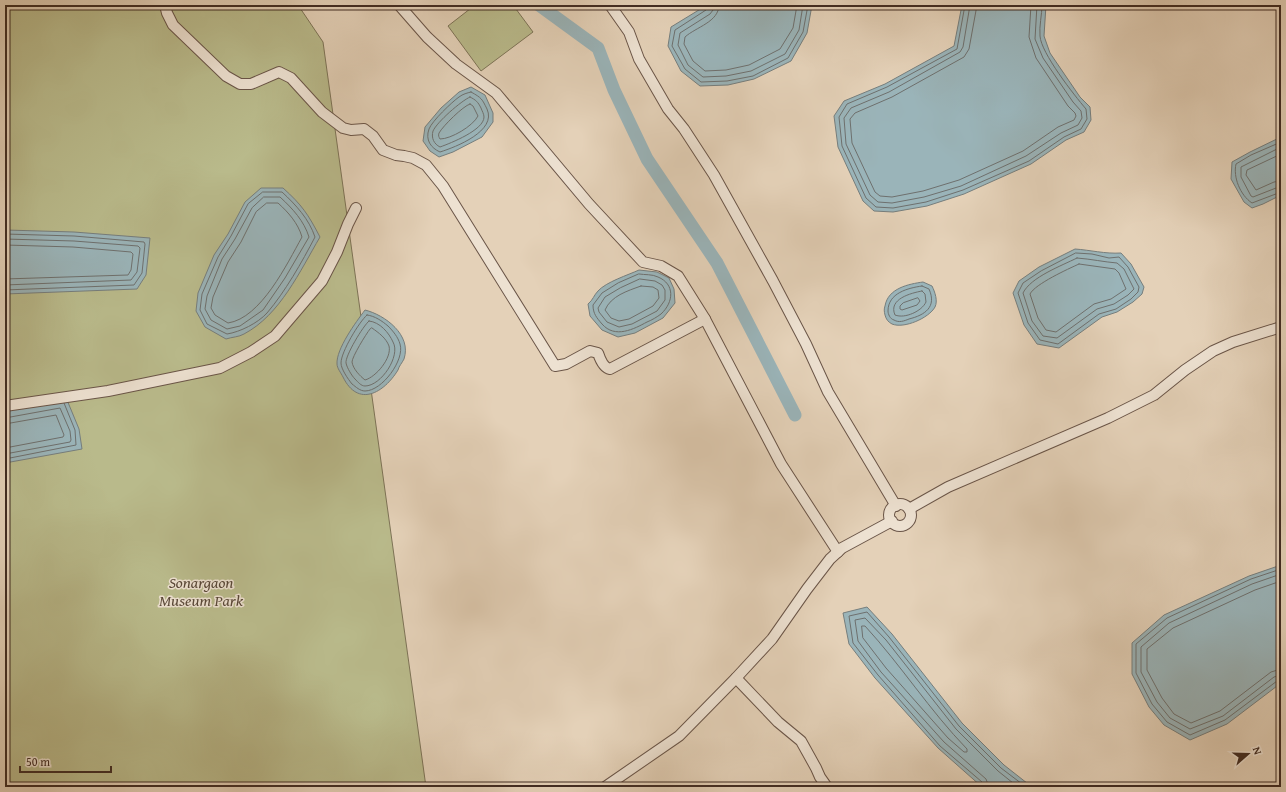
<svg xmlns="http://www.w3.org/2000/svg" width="1286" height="792" viewBox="0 0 1286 792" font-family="'Gentium Book Plus',serif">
<rect width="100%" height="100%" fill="#e4d1b8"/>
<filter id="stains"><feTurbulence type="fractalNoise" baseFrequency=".005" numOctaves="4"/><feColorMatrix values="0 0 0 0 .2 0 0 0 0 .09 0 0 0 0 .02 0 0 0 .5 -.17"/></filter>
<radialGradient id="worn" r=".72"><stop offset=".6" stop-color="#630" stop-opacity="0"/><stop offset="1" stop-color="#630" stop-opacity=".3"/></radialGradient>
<g fill="#b9ba8b" stroke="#7d7357">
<path d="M 5,5 L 298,5 L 323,42 L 426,787 L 5,787 Z"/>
<path d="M 475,5 L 513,5 L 533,32 L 481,71 L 448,26 Z"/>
</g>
<g fill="#9ab4b9" stroke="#767e7d">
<path d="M 707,5 L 812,5 L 807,33 L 791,61 L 754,79 L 728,85 L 700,86 L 681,71 L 668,46 L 671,27 Z"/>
<path d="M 962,5 L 1046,5 L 1044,36 L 1050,53 L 1080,97 L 1090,107 L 1091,120 L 1084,132 L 1066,140 L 1031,164 L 964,194 L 927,206 L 893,212 L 874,211 L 863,201 L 838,147 L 834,116 L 844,101 L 885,84 L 954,46 Z"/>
<path d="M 471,87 L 485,95 L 493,113 L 493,122 L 482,137 L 453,152 L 439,157 L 430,151 L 423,141 L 425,127 L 441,108 L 459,92 Z"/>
<path d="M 1281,137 L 1281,195 L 1263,204 L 1252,208 L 1244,202 L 1231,179 L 1232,162 L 1250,152 Z"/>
<path d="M 261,188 L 283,188 C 302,205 308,214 320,237 C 300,271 280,315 244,334 C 239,337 232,337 226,339 L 205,327 L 196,311 L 198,293 L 214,255 L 228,234 L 245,202 Z"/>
<path d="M 6,230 L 74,232 L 150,238 L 146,275 L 137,289 L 5,294 Z"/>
<path d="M 1075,249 C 1090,250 1105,254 1121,253 L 1131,264 L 1144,287 L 1142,294 L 1133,302 L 1117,312 L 1102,317 L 1059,348 L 1037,344 L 1024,325 L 1013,293 L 1019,281 L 1039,267 Z"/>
<path d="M 639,270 L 657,272 L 669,278 L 674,289 L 675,303 L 663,318 L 635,333 L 618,337 L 602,330 L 590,316 L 588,304 C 593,300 594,295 598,291 C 606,282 628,275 639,270 Z"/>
<path d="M 923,282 L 932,286 C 935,292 938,301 935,307 C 929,318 904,329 892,324 C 888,322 886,319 885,315 C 884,311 884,309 885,306 C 888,288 909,284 923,282 Z"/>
<path d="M 365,310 C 385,315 412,335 404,359 C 402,363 399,366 398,370 C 384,393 358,408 343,377 C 341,373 337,368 337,364 C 336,349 356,322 365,310 Z"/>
<path d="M 67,400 L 79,429 L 82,449 L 5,463 L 5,409 Z"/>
<path d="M 1281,565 L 1281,683 L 1227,724 L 1190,740 L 1164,725 L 1149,707 L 1132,674 L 1132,643 L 1164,615 L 1249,576 Z"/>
<path d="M 867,607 L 892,634 L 962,723 L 1004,765 L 1032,787 L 982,787 L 938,748 L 875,678 L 849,644 L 843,613 Z"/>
</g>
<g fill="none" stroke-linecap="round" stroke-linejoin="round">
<g stroke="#6e706e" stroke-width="1">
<path d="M 708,5 L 706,10 L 675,30 L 672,46 L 685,69 L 701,82 L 727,81 L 753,76 L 788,58 L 803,32 L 808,5"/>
<path d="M 713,5 L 713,10 L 710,14 L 680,33 L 678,45 L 688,65 L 703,77 L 726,76 L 751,71 L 785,54 L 799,30 L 803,5"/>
<path d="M 719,5 C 719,22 696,27 685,37 L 684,44 L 693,61 L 705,71 L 726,70 L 749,65 L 780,49 L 793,28 L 797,5"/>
<path d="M 965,5 L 957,49 L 887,87 L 847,104 L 839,117 L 842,146 L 866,198 L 876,207 L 893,208 L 926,202 L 963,190 L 1029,161 L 1064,137 L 1081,129 L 1087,119 L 1086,109 C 1074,95 1041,53 1040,36 C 1039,26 1042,15 1042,5"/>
<path d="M 970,5 L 963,47 L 960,52 L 889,92 L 851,108 L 844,118 L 846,144 L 870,195 L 878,202 L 892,203 L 924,197 L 961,186 L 1026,156 L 1061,133 L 1078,125 L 1082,118 L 1081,111 L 1073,102 L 1043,58 L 1035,39 L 1037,5"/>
<path d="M 977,5 L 969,49 L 964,57 L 892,97 L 855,113 L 850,119 L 852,143 L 875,192 L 880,196 L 892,197 L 923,191 L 959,180 L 1023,151 L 1058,127 L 1074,120 L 1076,116 L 1075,113 L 1068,106 L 1036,58 L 1029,37 L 1031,5"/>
<path d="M 471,92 C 482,98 482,99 487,109 C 497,131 456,147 440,152 C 431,148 425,140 429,129 C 432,121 452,102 459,97 C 463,94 467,93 471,92 Z"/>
<path d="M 470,97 C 476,100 478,102 481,108 C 482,111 484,114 484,117 C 484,130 451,143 440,147 C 434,144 431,138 433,131 C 437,122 461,101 470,97 Z"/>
<path d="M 470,104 L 473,106 L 478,116 C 473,126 451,139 440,139 C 439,137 438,136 439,133 C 443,126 463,106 470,104 Z"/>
<path d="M 1281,142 L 1251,155 L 1236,164 C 1233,177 1240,195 1252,203 L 1281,192"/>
<path d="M 1281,147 L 1241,167 L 1241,177 L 1251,196 L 1253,197 L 1276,188 L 1281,187"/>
<path d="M 1281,154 L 1247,170 L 1246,175 L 1256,190 L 1274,182 L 1281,181"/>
<path d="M 263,192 L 282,192 C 296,205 309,219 315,237 C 302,262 285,292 267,313 C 258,323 240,332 227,334 L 207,324 L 200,310 L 202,294 L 218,257 L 231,236 L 248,204 Z"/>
<path d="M 264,197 L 280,197 C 293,209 304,221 309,237 L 285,278 L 263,310 L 240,326 L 227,329 L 211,320 L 205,309 L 207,296 L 222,259 L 235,239 L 252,208 Z"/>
<path d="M 267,203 L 278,203 C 288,212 298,223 302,237 C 287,264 261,318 228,323 L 215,315 L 211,308 L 213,297 L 228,262 L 241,242 L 256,212 Z"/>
<path d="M 5,234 L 74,236 L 144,242 L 145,244 L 142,273 L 134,285 L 5,290"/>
<path d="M 5,239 L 74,241 L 138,246 L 140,248 L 137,272 L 131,280 L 5,285"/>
<path d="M 5,245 L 73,247 L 131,252 L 133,254 L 131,270 L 128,275 L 5,279"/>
<path d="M 1076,253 L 1092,254 L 1109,258 L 1119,257 L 1128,267 L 1139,287 L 1138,292 L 1131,299 L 1116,309 L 1099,314 L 1058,344 L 1040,340 L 1028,323 L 1018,293 L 1023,283 L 1041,271 Z"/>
<path d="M 1077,258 C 1091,259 1104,262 1117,263 L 1124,269 L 1134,289 L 1128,295 L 1114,304 L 1097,309 L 1057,338 L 1043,336 L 1032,321 L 1023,293 C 1031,277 1061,266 1077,258 Z"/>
<path d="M 1079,264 L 1115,269 L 1119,273 L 1126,289 L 1111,299 L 1094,304 L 1056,332 L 1046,330 L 1038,318 L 1030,294 C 1035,284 1068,269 1079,264 Z"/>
<path d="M 639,274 C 645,275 652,274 658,277 C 675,284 674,302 661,314 C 657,317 652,320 647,322 C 634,329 615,339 602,324 C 597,318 593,314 593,305 L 602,293 L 618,283 Z"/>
<path d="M 640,279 L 655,281 L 662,285 L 665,290 L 665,300 L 657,311 L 632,324 L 619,327 L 607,322 L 599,312 L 598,308 L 605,297 L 620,288 Z"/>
<path d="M 641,286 L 653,287 L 658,290 L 659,298 L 653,306 L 629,319 L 619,321 L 611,318 L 605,310 C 611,296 627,291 641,286 Z"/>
<path d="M 922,286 L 929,289 C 937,307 925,315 909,319 C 904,321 899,323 894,320 C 890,319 888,314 888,311 C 888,293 908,288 922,286 Z"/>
<path d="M 922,291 L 925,294 L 926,302 C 922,311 905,319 895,315 C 888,299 911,293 922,291 Z"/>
<path d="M 918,298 L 920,301 L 917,305 L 902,310 L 900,309 L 900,306 L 903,303 Z"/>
<path d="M 367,315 C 375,316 382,321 388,326 C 393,331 398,337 400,344 C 405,360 382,391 365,391 C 360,391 356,387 352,384 C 348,379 341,369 341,363 C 341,352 359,322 367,315 Z"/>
<path d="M 369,321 C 380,322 389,333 393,342 C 401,356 381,386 365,386 C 361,386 358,382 355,379 C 352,376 347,368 346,363 C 345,356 363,326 369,321 Z"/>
<path d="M 372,328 C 379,333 386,338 389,346 C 392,358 376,377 365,380 C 360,376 353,369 352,362 C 352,357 366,334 370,329 Z"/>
<path d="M 5,418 L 60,408 L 70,431 L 71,440 L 70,442 L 5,454"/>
<path d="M 5,424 L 56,415 L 64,435 L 63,437 L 5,448"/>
<path d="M 5,459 L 76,445 L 75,430 L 64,403"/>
<path d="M 1281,569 L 1251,579 L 1167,618 L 1136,644 L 1136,673 L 1152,704 L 1167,722 L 1190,735 L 1225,720 L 1277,681 L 1281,680"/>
<path d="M 1281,574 L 1252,584 L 1169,623 L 1141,647 L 1141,672 L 1157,702 L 1170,718 L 1190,729 L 1223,716 L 1274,677 L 1281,675"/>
<path d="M 1281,581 L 1255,590 L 1173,628 L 1147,649 L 1147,670 L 1162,698 L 1174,714 L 1191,723 L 1220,711 L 1271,672 L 1281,669"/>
<path d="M 862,626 L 865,626 C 901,665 930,711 967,749 L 967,752 L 964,752 L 948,738 L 886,668 L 863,638 Z"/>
<path d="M 984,787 L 982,782 L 940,746 L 878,675 L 853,643 L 849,616 L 867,612 L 889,637 L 959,726 L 1001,768 L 1026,787"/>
<path d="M 989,787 L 986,779 L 944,742 L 881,672 L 858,641 L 855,620 L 865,618 L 886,640 L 956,729 L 998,771 L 1018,787"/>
</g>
<path stroke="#9ab4b9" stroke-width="13" d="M 539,5 L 598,48 L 614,90 L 647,159 L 717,263 L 795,415"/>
<defs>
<g id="street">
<path d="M 165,5 L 167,13 L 173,25 L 226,76 L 240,84 L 251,84 L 279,72 L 291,78 L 322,112 L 343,128 L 351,130 L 364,129 L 373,136 L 383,150 L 396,155 L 404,156 L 413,158 L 426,165 L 443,186 L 555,366 L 566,364 L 590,351 L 598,353 C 600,359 604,368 610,369 L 705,319"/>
<path d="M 399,5 L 427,37 L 456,64 L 496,93 L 589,204 L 643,262 L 661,266 L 678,276 L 705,319 L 781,464 L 838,552"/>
<path d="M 610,5 L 629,32 L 639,59 L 668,109 L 684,129 L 714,175 L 773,281 L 806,344 L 828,392 L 896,506"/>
<path d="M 5,406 L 108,391 L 220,368 L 251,352 L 275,336 L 322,281 L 337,252 L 348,224 L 356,208"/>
<circle cx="900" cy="515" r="11"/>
<path d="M 909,509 L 948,487 L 1108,418 L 1154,395 L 1185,370 L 1213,351 L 1233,342 L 1281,327"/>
<path d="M 736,678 L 778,722 L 801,741 L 816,768 L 820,777 L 827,787"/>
<path d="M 605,787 L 679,736 L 736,678 L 772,639 L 807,589 L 830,559 L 842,548 L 892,521"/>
</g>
</defs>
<use href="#street" stroke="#6a5548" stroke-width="12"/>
<use href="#street" stroke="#ede1d1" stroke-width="10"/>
</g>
<g text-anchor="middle" stroke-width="3" stroke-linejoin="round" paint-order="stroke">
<g font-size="16" font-style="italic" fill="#594838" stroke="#ede1d1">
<text x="201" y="588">Sonargaon<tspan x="201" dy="18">Museum Park</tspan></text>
</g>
</g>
<rect width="1286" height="792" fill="none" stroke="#e4d1b8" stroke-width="20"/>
<rect x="6" y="6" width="1274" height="780" fill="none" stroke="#412c23" stroke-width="2"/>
<rect x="10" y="10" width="1266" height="772" fill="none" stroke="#412c23"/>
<g transform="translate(1248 754) rotate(70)" stroke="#ede1d1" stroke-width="3" paint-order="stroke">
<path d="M0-3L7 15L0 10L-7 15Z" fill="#412c23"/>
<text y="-6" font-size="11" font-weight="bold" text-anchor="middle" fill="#412c23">N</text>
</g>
<path d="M20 766v6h91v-6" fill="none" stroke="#412c23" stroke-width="2"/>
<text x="26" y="766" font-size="12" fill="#412c23" stroke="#ede1d1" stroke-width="3" paint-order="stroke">50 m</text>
<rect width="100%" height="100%" filter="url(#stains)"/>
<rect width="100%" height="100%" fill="url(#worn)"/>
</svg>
